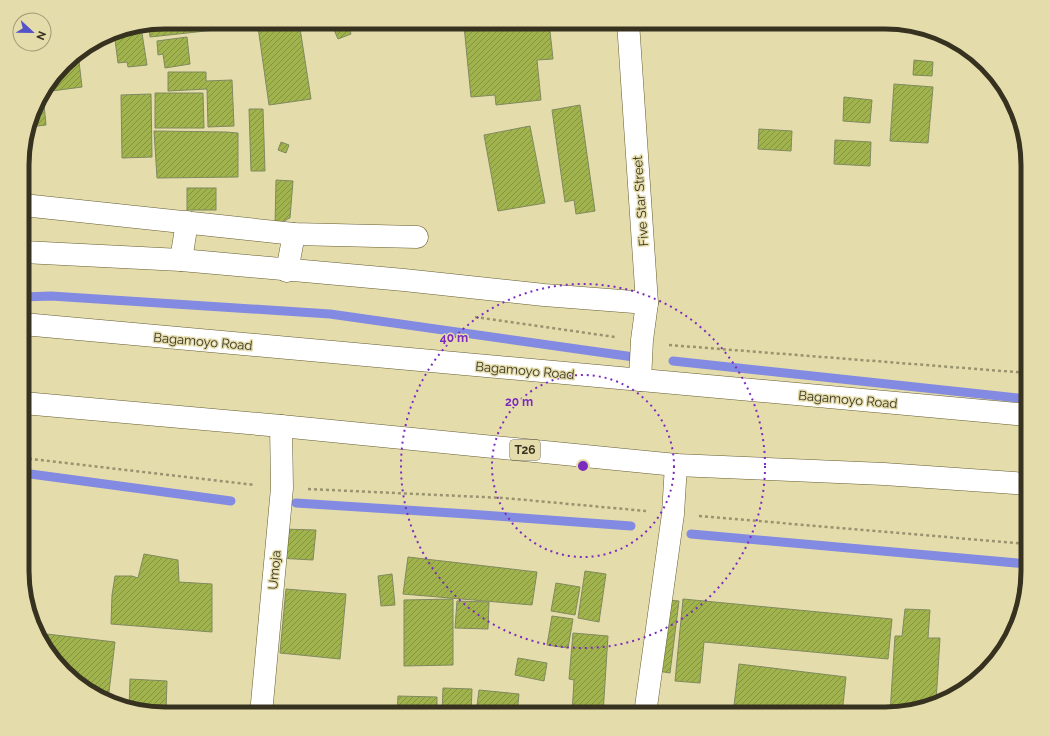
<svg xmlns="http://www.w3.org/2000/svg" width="1050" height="736" viewBox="0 0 1050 736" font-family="Raleway,sans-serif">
<defs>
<pattern id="building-hatch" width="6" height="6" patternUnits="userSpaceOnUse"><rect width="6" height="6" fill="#a0b34d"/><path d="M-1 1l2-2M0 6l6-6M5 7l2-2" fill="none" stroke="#83923f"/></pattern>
</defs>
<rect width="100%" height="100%" fill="#e5dcac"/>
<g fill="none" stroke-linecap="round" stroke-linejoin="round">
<g stroke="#828ae1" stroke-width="9">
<path d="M 23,297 L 51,296 L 330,314 L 641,358"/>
<path d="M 673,361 L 1028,399"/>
<path d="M 23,473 L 231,501"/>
<path d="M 296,503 L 468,514 L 631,526"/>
<path d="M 691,534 L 1028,564"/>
</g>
</g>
<g fill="url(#building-hatch)" stroke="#808a5e">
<path d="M 165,22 L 243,22 L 243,27 L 150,37 L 149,25 Z"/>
<path d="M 288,22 L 299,22 L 311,99 L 269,105 L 258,27 Z"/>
<path d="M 493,22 L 549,22 L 553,59 L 537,60 L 541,100 L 496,105 L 495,95 L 471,97 L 464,26 Z"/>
<path d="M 348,24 L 351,34 L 338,39 L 334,30 Z"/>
<path d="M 141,27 L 147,65 L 128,67 L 127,62 L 118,63 L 114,32 Z"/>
<path d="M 187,37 L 190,64 L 165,68 L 163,54 L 158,55 L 157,41 Z"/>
<path d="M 78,53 L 82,87 L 44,92 L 70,58 Z"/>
<path d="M 914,60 L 933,62 L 932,76 L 913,75 Z"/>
<path d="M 168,72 L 206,72 L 206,81 L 232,80 L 234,126 L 208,127 L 207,89 L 168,91 Z"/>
<path d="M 894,84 L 933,87 L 928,143 L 890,141 Z"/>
<path d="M 155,93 L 203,93 L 204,128 L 155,128 Z"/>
<path d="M 43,94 L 46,125 L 29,127 L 37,101 Z"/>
<path d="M 151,94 L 152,157 L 122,158 L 121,95 Z"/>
<path d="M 844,97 L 872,100 L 870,123 L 843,121 Z"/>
<path d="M 580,105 L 595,211 L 576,214 L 574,200 L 565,202 L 552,110 Z"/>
<path d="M 249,109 L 263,109 L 265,171 L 251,171 Z"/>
<path d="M 530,126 L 545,203 L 498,211 L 484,135 Z"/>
<path d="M 759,129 L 792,131 L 791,151 L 758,149 Z"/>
<path d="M 154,131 L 226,132 L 238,133 L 238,177 L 157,178 Z"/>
<path d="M 835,140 L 871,142 L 870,166 L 834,164 Z"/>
<path d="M 281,142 L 289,145 L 286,153 L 278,150 Z"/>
<path d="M 276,180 L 293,181 L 290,218 L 275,225 Z"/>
<rect x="187" y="188" width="29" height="22"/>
<path d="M 281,529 L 316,530 L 313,560 L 277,558 Z"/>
<path d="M 144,554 L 178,560 L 179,582 L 212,584 L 212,632 L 111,624 L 112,595 L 115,576 L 132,576 L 138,578 Z"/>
<path d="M 408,557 L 537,572 L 532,605 L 403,594 Z"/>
<path d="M 585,571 L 606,574 L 599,622 L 578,618 Z"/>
<path d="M 392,574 L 395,605 L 381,606 L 378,576 Z"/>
<path d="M 556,583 L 580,587 L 575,615 L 551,611 Z"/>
<path d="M 286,589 L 346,594 L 340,659 L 280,653 Z"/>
<path d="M 453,599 L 453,665 L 404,666 L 404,600 Z"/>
<path d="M 683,599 L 892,619 L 888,659 L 704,642 L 700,683 L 675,681 Z"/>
<path d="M 667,600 L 679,601 L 670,673 L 658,671 Z"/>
<path d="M 457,601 L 489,602 L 488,629 L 455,628 Z"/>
<path d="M 905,609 L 930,610 L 928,638 L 940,638 L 936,702 L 890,713 L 895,636 L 902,636 Z"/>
<path d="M 552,616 L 573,619 L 568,648 L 547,645 Z"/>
<path d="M 38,633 L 115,642 L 109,692 L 86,689 L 78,685 L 41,642 Z"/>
<path d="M 573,633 L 608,636 L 603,714 L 572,714 L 574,680 L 569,679 Z"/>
<path d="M 518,658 L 547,663 L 544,681 L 515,675 Z"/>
<path d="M 739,664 L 846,677 L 842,714 L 804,710 L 804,714 L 733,714 Z"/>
<path d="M 130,679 L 167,681 L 166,710 L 182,711 L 182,714 L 156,714 L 129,708 Z"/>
<path d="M 443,688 L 472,689 L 471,714 L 442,714 Z"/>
<path d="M 479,690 L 519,694 L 517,714 L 476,714 Z"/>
<path d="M 398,696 L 437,697 L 437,714 L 397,714 Z"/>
</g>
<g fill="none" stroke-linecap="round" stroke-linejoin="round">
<defs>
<g id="minor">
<path d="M 628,22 L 647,303 L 642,340 L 640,380"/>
<path d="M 23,205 L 294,234 L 417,237"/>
<path d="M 23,252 L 181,260 L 404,280 L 544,295 L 647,303"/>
<path d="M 181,260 L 187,222"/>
<path d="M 287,271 L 294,234"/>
<path d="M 261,714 L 282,488 L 281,426"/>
<path d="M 645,714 L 673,514 L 676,465"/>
</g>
<g id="highway">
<path d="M 23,324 L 1028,415"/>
<path d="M 23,403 L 281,426 L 676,465 L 884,474 L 1028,484"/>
</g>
</defs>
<use href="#minor" stroke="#665d31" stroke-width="23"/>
<use href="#highway" stroke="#665d31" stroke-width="23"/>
<g stroke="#9a936f" stroke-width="2.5" stroke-dasharray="3 3" stroke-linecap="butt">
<path d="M 475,317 L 615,337"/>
<path d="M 669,345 L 1028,373"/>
<path d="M 23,458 L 255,485"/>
<path d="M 308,489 L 504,498 L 646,511"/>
<path d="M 699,516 L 1028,544"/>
</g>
<use href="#minor" stroke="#fff" stroke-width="22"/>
<use href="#highway" stroke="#fff" stroke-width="22"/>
</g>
<g fill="none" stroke="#7b2cbf" stroke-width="2" stroke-dasharray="2 4">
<circle cx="583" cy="466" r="91"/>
<circle cx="583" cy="466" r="182"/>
</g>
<g text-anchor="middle" stroke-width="3" stroke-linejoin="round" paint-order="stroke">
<rect fill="#e5dcac" stroke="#6a6549" stroke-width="1" x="510" y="440" width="30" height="20" rx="3"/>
<g font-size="12" font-weight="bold" fill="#36321f">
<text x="525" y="454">T26</text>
</g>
<g font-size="13" fill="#36321f" stroke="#e5dcac">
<text transform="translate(640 201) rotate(-94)" y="5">Five Star Street</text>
<text transform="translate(203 341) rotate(5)" y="5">Bagamoyo Road</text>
<text transform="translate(525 370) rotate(5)" y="5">Bagamoyo Road</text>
<text transform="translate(848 399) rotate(5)" y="5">Bagamoyo Road</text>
<text transform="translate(274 570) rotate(-85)" y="5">Umoja</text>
</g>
</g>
<path d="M0 0H1050V736H0ZM165 29H885A136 136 0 0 1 1021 165V571A136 136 0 0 1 885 707H165A136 136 0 0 1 29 571V165A136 136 0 0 1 165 29Z" fill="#e5dcac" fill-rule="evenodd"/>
<path fill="none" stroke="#36321f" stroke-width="5" d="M165 29H885A136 136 0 0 1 1021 165V571A136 136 0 0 1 885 707H165A136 136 0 0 1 29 571V165A136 136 0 0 1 165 29Z"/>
<circle cx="583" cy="466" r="6" fill="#7b2cbf" stroke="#e5dcac" stroke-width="2"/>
<g font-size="12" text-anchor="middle" font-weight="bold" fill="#7b2cbf" stroke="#e5dcac" stroke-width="3" stroke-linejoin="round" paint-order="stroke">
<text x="454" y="342">40 m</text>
<text x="519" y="406">20 m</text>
</g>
<g transform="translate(32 32) rotate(112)"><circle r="19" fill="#e5dcac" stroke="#9f9874"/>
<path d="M0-3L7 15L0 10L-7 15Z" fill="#5452c9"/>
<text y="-6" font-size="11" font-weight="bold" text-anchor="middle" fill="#36321f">N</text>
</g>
</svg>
